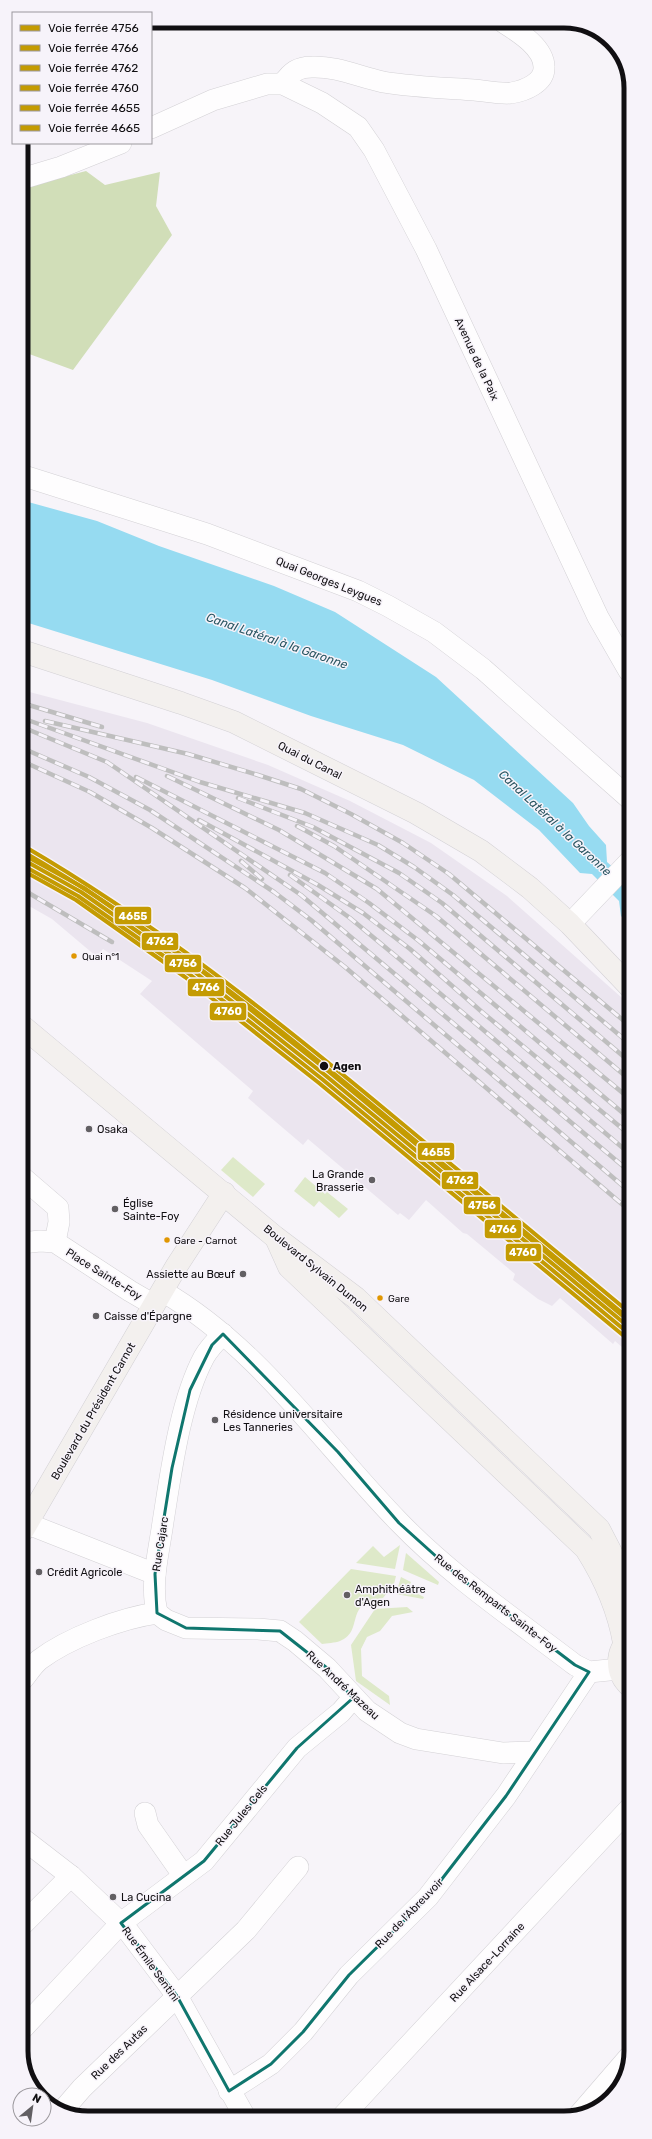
<svg xmlns="http://www.w3.org/2000/svg" width="652" height="2139" viewBox="0 0 652 2139" font-family="Rubik,sans-serif">
<rect width="100%" height="100%" fill="#f7f4f9"/>
<path fill="#ebe5ef" d="M 22,690 L 147,723 L 268,765 L 350,801 L 431,843 L 507,896 L 630,1005 L 630,1354 L 615,1341 L 613,1344 L 560,1298 L 552,1306 L 538,1299 L 513,1280 L 515,1274 L 467,1234 L 463,1233 L 426,1200 L 409,1220 L 400,1213 L 398,1215 L 308,1139 L 303,1145 L 248,1098 L 253,1091 L 140,994 L 152,981 L 103,949 L 97,957 L 52,919 L 22,902 Z"/>
<g fill="#dee9c9">
<path d="M 233,1157 L 265,1184 L 253,1197 L 221,1170 Z"/>
<path d="M 305,1177 L 325,1194 L 327,1192 L 348,1209 L 339,1218 L 319,1201 L 314,1207 L 294,1191 Z"/>
<path d="M 400,1545 L 395,1569 L 356,1563 L 373,1546 L 384,1557 Z"/>
<path d="M 406,1553 L 439,1582 L 438,1585 L 403,1570 Z"/>
<path d="M 351,1569 L 396,1576 L 394,1584 L 383,1598 C 343,1602 365,1631 340,1641 C 335,1643 327,1643 322,1644 L 299,1622 Z"/>
<path d="M 401,1577 L 411,1582 L 408,1589 L 424,1597 L 423,1599 L 396,1594 Z"/>
<path d="M 407,1607 L 413,1612 L 392,1616 L 380,1631 L 367,1637 L 361,1649 L 362,1676 L 389,1696 L 390,1705 L 356,1681 L 351,1645 L 375,1609 Z"/>
</g>
<path fill="#d1deb8" d="M 86,171 L 105,185 L 160,172 L 156,206 L 172,235 L 73,370 L 21,351 L 21,188 Z"/>
<path fill="#96dbf1" d="M 21,500 L 97,521 L 159,546 L 274,586 L 335,612 L 436,677 L 573,803 L 589,826 L 606,845 L 607,862 L 624,877 L 630,880 L 630,925 L 621,916 L 619,901 L 592,874 L 580,873 L 539,830 L 474,780 L 403,745 L 311,716 L 212,680 L 22,621 Z"/>
<g fill="none" stroke-linecap="round" stroke-linejoin="round">
<defs>
<g id="street">
<path d="M 283,84 C 291,72 298,67 312,67 C 337,66 359,77 383,82 C 413,87 444,88 474,90 C 486,91 499,94 511,93 C 524,91 545,83 544,67 C 544,47 517,31 503,22"/>
<path d="M 151,128 L 213,100 L 267,84 L 283,84 L 322,103 L 358,127 L 374,150 L 426,249 L 598,617 L 629,671"/>
<path d="M 21,179 L 61,167 L 121,143"/>
<path d="M 21,475 L 207,534 L 358,591 L 388,606 L 434,632 L 483,669 L 630,799"/>
<path d="M 570,924 L 630,861"/>
<path d="M 22,1177 L 58,1208 L 59,1222 L 55,1242"/>
<path d="M 22,1243 L 40,1241 L 55,1242 L 130,1291 L 154,1305"/>
<path d="M 162,1291 C 259,1347 323,1444 399,1522 C 451,1576 515,1619 575,1665 L 589,1672 L 619,1669"/>
<path d="M 23,1522 L 155,1574"/>
<path d="M 157,1613 L 166,1620 L 186,1628 L 258,1629 L 280,1631 L 295,1641 L 327,1668 L 367,1711 L 400,1733 L 416,1739 L 503,1753 L 534,1752"/>
<path d="M 157,1613 C 150,1583 159,1552 163,1522 C 171,1472 180,1402 204,1357 C 209,1348 216,1341 223,1334"/>
<path d="M 23,1679 C 28,1673 33,1665 39,1660 C 68,1638 121,1618 157,1613"/>
<path d="M 145,1813 L 148,1825 L 183,1875"/>
<path d="M 23,1839 L 71,1876 L 125,1927 L 177,1996 L 245,2117"/>
<path d="M 23,1924 L 71,1876"/>
<path d="M 23,2028 L 121,1923 L 204,1861 L 297,1748 L 341,1712 L 353,1698"/>
<path d="M 229,2091 L 271,2064 L 303,2032 L 349,1975 L 428,1897 L 506,1796 L 589,1672"/>
<path d="M 63,2110 L 82,2088 L 246,1930 L 298,1867"/>
<path d="M 578,2116 L 629,2057"/>
<path d="M 342,2117 L 631,1807"/>
</g>
<g id="secondary">
<path d="M 22,651 L 181,703 L 234,722 L 416,813 L 481,851 L 530,888 L 570,924 L 630,987"/>
<path d="M 22,1026 L 275,1237 L 356,1298 L 599,1529 L 630,1589"/>
<path d="M 276,1238 L 289,1267 L 586,1549 C 605,1579 618,1608 624,1643"/>
<path d="M 23,1530 L 176,1267 L 224,1193"/>
<path d="M 631,1637 C 615,1652 615,1673 631,1687"/>
</g>
</defs>
<use href="#street" stroke="#d3d1d5" stroke-width="22"/>
<use href="#secondary" stroke="#d3d1d5" stroke-width="23"/>
<use href="#street" stroke="#fefdfe" stroke-width="21"/>
<use href="#secondary" stroke="#f3f0ee" stroke-width="22"/>
<defs>
<g id="rail">
<path d="M 22,703 L 102,727"/>
<path d="M 22,718 L 200,782 L 305,813 L 378,845 L 414,867 L 453,895 L 630,1044"/>
<path d="M 45,721 L 188,754 L 258,775 L 301,789 L 351,814 L 403,843 L 449,874 L 630,1026"/>
<path d="M 22,727 L 107,762 L 301,895 L 630,1172"/>
<path d="M 22,748 L 89,777 L 150,810 L 274,892 L 311,920 L 630,1192"/>
<path d="M 22,761 L 90,792 L 152,828 L 245,888 L 345,967 L 630,1211"/>
<path d="M 167,776 L 279,830 L 377,889 L 630,1099"/>
<path d="M 136,777 L 325,873 L 369,903 L 419,941 L 630,1119"/>
<path d="M 238,798 L 313,827 L 399,873 L 442,903 L 630,1062"/>
<path d="M 199,820 L 318,885 L 363,913 L 410,949 L 482,1012 L 630,1135"/>
<path d="M 297,826 L 334,846 L 436,916 L 630,1080"/>
<path d="M 241,861 L 262,879"/>
<path d="M 290,875 L 350,918 L 397,957 L 630,1154"/>
<path d="M 22,889 L 112,942"/>
</g>
</defs>
<use href="#rail" stroke="#bebebe" stroke-width="4.5"/>
<use href="#rail" stroke="#f7f3fa" stroke-width="3" stroke-dasharray="9" stroke-linecap="butt"/>
<defs>
<path id="rail-1" d="M 22,859 L 81,892 L 191,969 L 325,1075 L 630,1328"/>
<path id="rail-2" d="M 22,865 L 78,896 L 188,973 L 322,1079 L 627,1332"/>
<path id="rail-3" d="M 24,855 L 84,888 L 194,965 L 328,1071 L 630,1322"/>
<path id="rail-4" d="M 22,870 L 76,900 L 185,977 L 319,1083 L 624,1336"/>
<path id="rail-5" d="M 22,845 C 153,921 270,1014 387,1111 C 468,1178 549,1246 630,1313"/>
<path id="rail-6" d="M 22,851 C 151,925 267,1018 382,1113 C 463,1181 545,1249 627,1317"/>
</defs>
<use href="#rail-1" stroke="#f7f3fa" stroke-width="7"/>
<use href="#rail-2" stroke="#f7f3fa" stroke-width="7"/>
<use href="#rail-3" stroke="#f7f3fa" stroke-width="7"/>
<use href="#rail-4" stroke="#f7f3fa" stroke-width="7"/>
<use href="#rail-5" stroke="#f7f3fa" stroke-width="7"/>
<use href="#rail-6" stroke="#f7f3fa" stroke-width="7"/>
<use href="#rail-1" stroke="#c49b02" stroke-width="4"/>
<use href="#rail-2" stroke="#c49b02" stroke-width="4"/>
<use href="#rail-3" stroke="#c49b02" stroke-width="4"/>
<use href="#rail-4" stroke="#c49b02" stroke-width="4"/>
<use href="#rail-5" stroke="#c49b02" stroke-width="4"/>
<use href="#rail-6" stroke="#c49b02" stroke-width="4"/>
</g>
<path fill="none" stroke="#0f766e" stroke-width="3" stroke-linejoin="round" d="M 223,1334 L 338,1452 L 399,1523 L 459,1577 L 575,1665 L 589,1672 L 506,1796 L 428,1897 L 349,1975 L 303,2032 L 271,2064 L 229,2091 L 177,1996 L 121,1923 L 204,1861 L 297,1748 L 353,1698 L 327,1668 L 280,1631 L 186,1628 L 157,1613 L 155,1574 L 172,1468 L 190,1390 L 212,1345 Z"/>
<g fill="#e09702" stroke="#f7f3fa" stroke-width="1.5">
<circle cx="74" cy="956" r="3.5"/>
<circle cx="167" cy="1240" r="3.5"/>
<circle cx="380" cy="1298" r="3.5"/>
</g>
<circle fill="#110f12" stroke="#f7f3fa" stroke-width="1.5" cx="324" cy="1066" r="5"/>
<g fill="#625f63" stroke="#f7f3fa" stroke-width="1.5">
<circle cx="89" cy="1129" r="4"/>
<circle cx="372" cy="1180" r="4"/>
<circle cx="115" cy="1209" r="4"/>
<circle cx="243" cy="1274" r="4"/>
<circle cx="96" cy="1316" r="4"/>
<circle cx="215" cy="1420" r="4"/>
<circle cx="39" cy="1572" r="4"/>
<circle cx="347" cy="1595" r="4"/>
<circle cx="113" cy="1897" r="4"/>
</g>
<g text-anchor="middle" stroke-width="3" stroke-linejoin="round" paint-order="stroke">
<g font-size="10" fill="#110f12" stroke="#f7f3fa" text-anchor="start">
<text x="82" y="960">Quai n°1</text>
<text x="174" y="1244">Gare - Carnot</text>
<text x="388" y="1302">Gare</text>
</g>
<g font-size="11" fill="#110f12" stroke="#f7f3fa">
<text transform="translate(477 359) rotate(65)" y="4">Avenue de la Paix</text>
<text transform="translate(329 581) rotate(22)" y="4">Quai Georges Leygues</text>
<text transform="translate(310 760) rotate(27)" y="4">Quai du Canal</text>
<text transform="translate(316 1268) rotate(39)" y="4">Boulevard Sylvain Dumon</text>
<text transform="translate(104 1274) rotate(32)" y="4">Place Sainte-Foy</text>
<text transform="translate(93 1411) rotate(-60)" y="4">Boulevard du Président Carnot</text>
<text transform="translate(160 1544) rotate(-81)" y="4">Rue Cajarc</text>
<text transform="translate(496 1603) rotate(38)" y="4">Rue des Remparts Sainte-Foy</text>
<text transform="translate(343 1685) rotate(43)" y="4">Rue André Mazeau</text>
<text transform="translate(241 1815) rotate(-51)" y="4">Rue Jules Cels</text>
<text transform="translate(409 1913) rotate(-46)" y="4">Rue de l'Abreuvoir</text>
<text transform="translate(487 1962) rotate(-47)" y="4">Rue Alsace-Lorraine</text>
<text transform="translate(151 1964) rotate(54)" y="4">Rue Émile Sentini</text>
<text transform="translate(119 2052) rotate(-44)" y="4">Rue des Autas</text>
</g>
<g font-size="11" font-weight="bold" fill="#110f12" stroke="#f7f3fa" text-anchor="start">
<text x="333" y="1070">Agen</text>
</g>
<g font-size="11" fill="#110f12" stroke="#f7f3fa" text-anchor="start">
<text x="97" y="1133">Osaka</text>
<text x="364" y="1178" text-anchor="end">La Grande<tspan x="364" dy="13">Brasserie</tspan></text>
<text x="123" y="1207">Église<tspan x="123" dy="13">Sainte-Foy</tspan></text>
<text x="235" y="1278" text-anchor="end">Assiette au Bœuf</text>
<text x="104" y="1320">Caisse d'Épargne</text>
<text x="223" y="1418">Résidence universitaire<tspan x="223" dy="13">Les Tanneries</tspan></text>
<text x="47" y="1576">Crédit Agricole</text>
<text x="355" y="1593">Amphithéâtre<tspan x="355" dy="13">d'Agen</tspan></text>
<text x="121" y="1901">La Cucina</text>
</g>
<g font-size="12" font-style="italic" fill="#2a5662" stroke="#f7f3fa">
<text transform="translate(277 641) rotate(19)" y="4">Canal Latéral à la Garonne</text>
<text transform="translate(555 823) rotate(43)" y="4">Canal Latéral à la Garonne</text>
</g>
</g>
<path d="M0 0H652V2139H0ZM88 28H564A60 60 0 0 1 624 88V2051A60 60 0 0 1 564 2111H88A60 60 0 0 1 28 2051V88A60 60 0 0 1 88 28Z" fill="#f7f3fa" fill-rule="evenodd"/>
<path fill="none" stroke="#110f12" stroke-width="5" d="M88 28H564A60 60 0 0 1 624 88V2051A60 60 0 0 1 564 2111H88A60 60 0 0 1 28 2051V88A60 60 0 0 1 88 28Z"/>
<g stroke="#f7f3fa" stroke-width="1.5">
<rect x="114" y="906" width="38" height="19" rx="4" fill="#c49b02"/>
<rect x="141" y="932" width="38" height="19" rx="4" fill="#c49b02"/>
<rect x="164" y="954" width="38" height="19" rx="4" fill="#c49b02"/>
<rect x="187" y="978" width="38" height="19" rx="4" fill="#c49b02"/>
<rect x="209" y="1002" width="38" height="19" rx="4" fill="#c49b02"/>
<rect x="417" y="1142" width="38" height="19" rx="4" fill="#c49b02"/>
<rect x="441" y="1171" width="38" height="19" rx="4" fill="#c49b02"/>
<rect x="463" y="1196" width="38" height="19" rx="4" fill="#c49b02"/>
<rect x="484" y="1219" width="38" height="20" rx="4" fill="#c49b02"/>
<rect x="505" y="1243" width="37" height="19" rx="4" fill="#c49b02"/>
</g>
<g font-size="11" text-anchor="middle" font-weight="bold" fill="#fff">
<text x="133" y="920">4655</text>
<text x="160" y="945">4762</text>
<text x="183" y="967">4756</text>
<text x="206" y="991">4766</text>
<text x="228" y="1015">4760</text>
<text x="436" y="1156">4655</text>
<text x="460" y="1184">4762</text>
<text x="482" y="1209">4756</text>
<text x="503" y="1233">4766</text>
<text x="523" y="1256">4760</text>
</g>
<rect x="12" y="12" width="140" height="132" fill="#f7f3fa" stroke="#9b989d"/>
<rect x="20" y="25" width="20" height="6" fill="#c49b02" stroke="#9b989d"/>
<text x="48" y="32" font-size="12" fill="#110f12">Voie ferrée 4756</text>
<rect x="20" y="45" width="20" height="6" fill="#c49b02" stroke="#9b989d"/>
<text x="48" y="52" font-size="12" fill="#110f12">Voie ferrée 4766</text>
<rect x="20" y="65" width="20" height="6" fill="#c49b02" stroke="#9b989d"/>
<text x="48" y="72" font-size="12" fill="#110f12">Voie ferrée 4762</text>
<rect x="20" y="85" width="20" height="6" fill="#c49b02" stroke="#9b989d"/>
<text x="48" y="92" font-size="12" fill="#110f12">Voie ferrée 4760</text>
<rect x="20" y="105" width="20" height="6" fill="#c49b02" stroke="#9b989d"/>
<text x="48" y="112" font-size="12" fill="#110f12">Voie ferrée 4655</text>
<rect x="20" y="125" width="20" height="6" fill="#c49b02" stroke="#9b989d"/>
<text x="48" y="132" font-size="12" fill="#110f12">Voie ferrée 4665</text>
<g transform="translate(32 2107) rotate(29)"><circle r="19" fill="#f7f3fa" stroke="#9b989d"/>
<path d="M0-3L7 15L0 10L-7 15Z" fill="#625f63"/>
<text y="-6" font-size="11" font-weight="bold" text-anchor="middle" fill="#110f12">N</text>
</g>
</svg>
